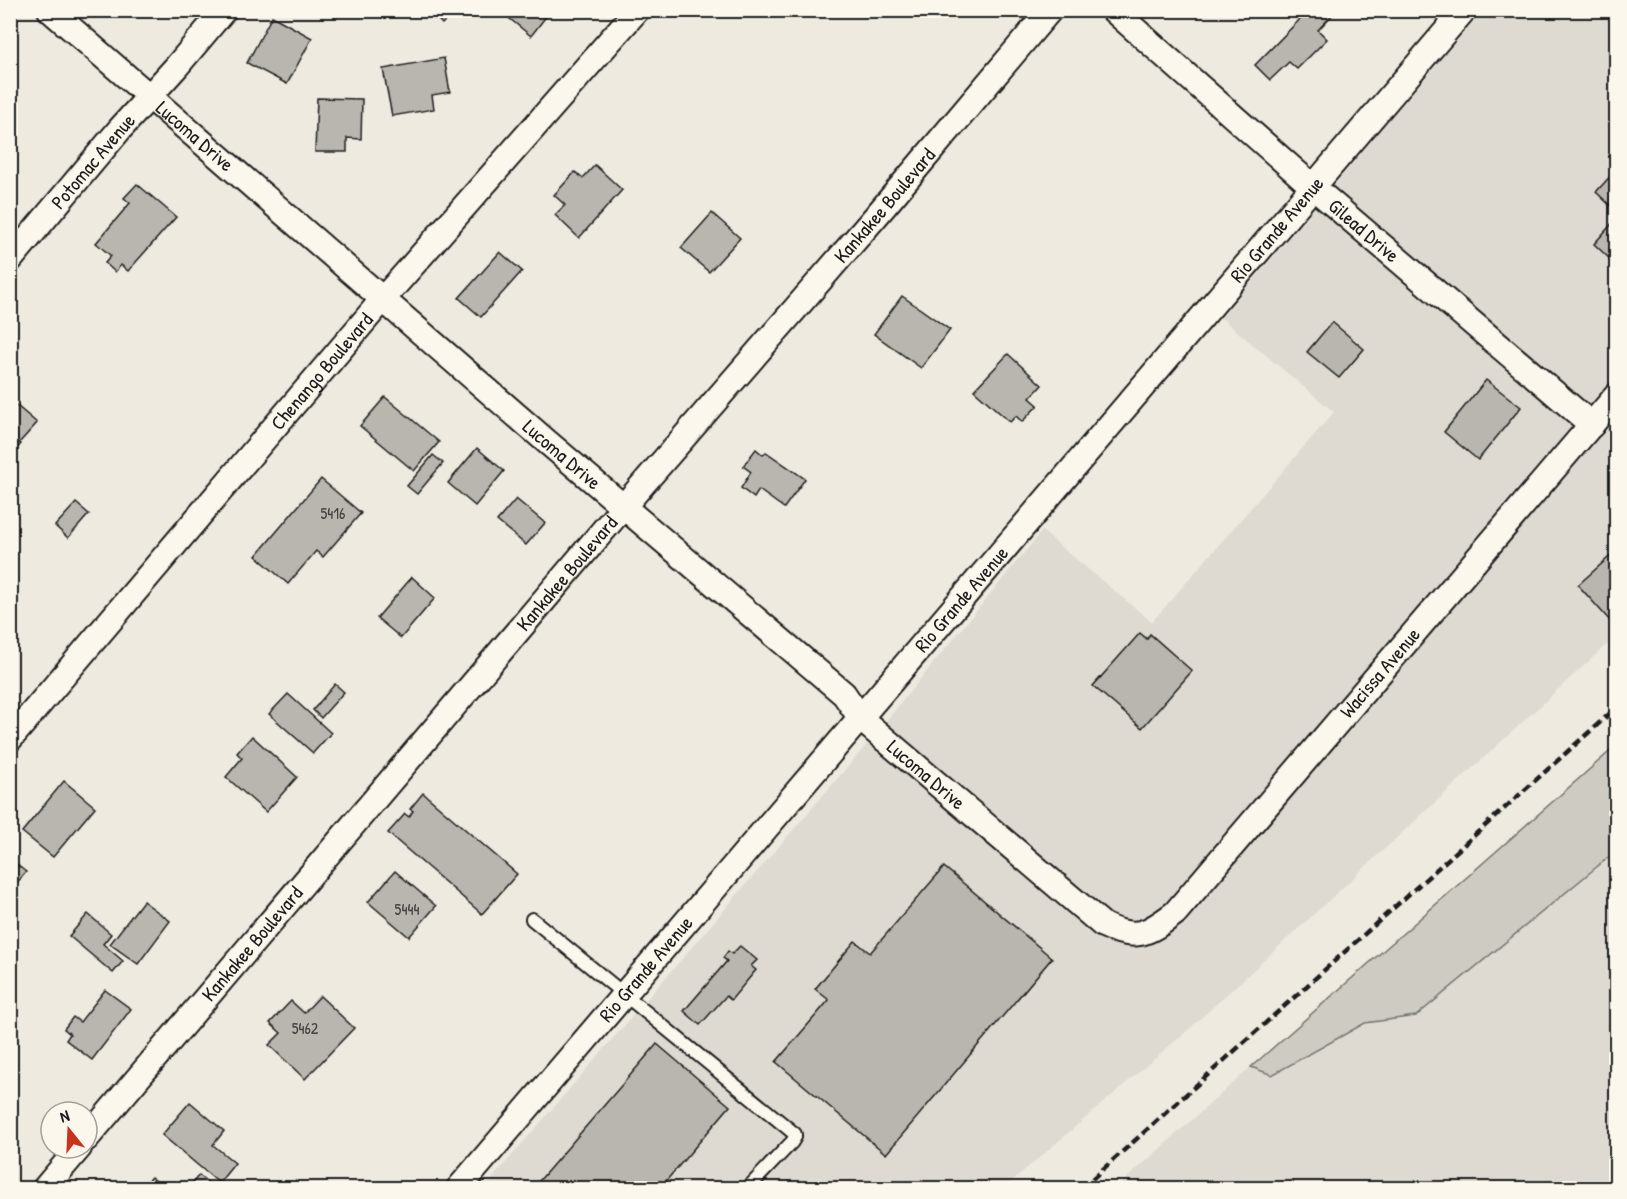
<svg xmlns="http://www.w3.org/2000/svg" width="1627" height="1199" viewBox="0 0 1627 1199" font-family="'Patrick Hand',sans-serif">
<rect width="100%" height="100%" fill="#eeeadf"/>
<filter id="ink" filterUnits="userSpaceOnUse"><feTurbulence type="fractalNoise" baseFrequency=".0167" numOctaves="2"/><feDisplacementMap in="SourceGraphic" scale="12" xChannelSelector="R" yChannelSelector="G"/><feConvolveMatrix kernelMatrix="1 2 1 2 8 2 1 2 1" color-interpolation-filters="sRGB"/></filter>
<g filter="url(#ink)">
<g fill="#dedad1">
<path d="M 1482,11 L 1616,11 L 1616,636 L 1188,1030 L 1004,1188 L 484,1188 L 863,749 L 1042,531 L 1152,622 L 1334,412 L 1221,318 Z"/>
<path d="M 1616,851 L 1616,1188 L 1116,1188 L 1251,1067 L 1272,1075 L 1365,1022 L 1416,1016 Z"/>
</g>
<path fill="#ceccc2" stroke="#75746f" stroke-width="1.5" d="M 1616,746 L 1616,851 L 1416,1016 L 1365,1023 L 1272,1075 L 1251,1067 Z"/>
<g fill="#b9b6af" stroke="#1c1c1c" stroke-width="1.5">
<path d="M 433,10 L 456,10 L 442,24 L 431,12 Z"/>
<path d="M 499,10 L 551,10 L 531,36 Z"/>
<path d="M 1309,10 L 1336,11 L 1318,30 L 1327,39 L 1297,69 L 1289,62 L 1270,80 L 1255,65 Z"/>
<path d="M 272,16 L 312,38 L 287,84 L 247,63 Z"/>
<path d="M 444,58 L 450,92 L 432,95 L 434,109 L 392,116 L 383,69 Z"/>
<path d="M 317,98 L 362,99 L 361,139 L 347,138 L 347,152 L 315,152 Z"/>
<path d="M 595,165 L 622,190 L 579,238 L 555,215 L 565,205 L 554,195 L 575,172 L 583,178 Z"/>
<path d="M 1615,171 L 1616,172 L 1616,211 L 1596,192 Z"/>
<path d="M 137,184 L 176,217 L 128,271 L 121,265 L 115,272 L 105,263 L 111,256 L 96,243 L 130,203 L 124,198 Z"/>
<path d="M 712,213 L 740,238 L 709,272 L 681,248 Z"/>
<path d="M 1616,219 L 1616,254 L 1611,260 L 1594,244 Z"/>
<path d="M 500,252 L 522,271 L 481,317 L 459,298 Z"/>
<path d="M 902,296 L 950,330 L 921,368 L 874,334 Z"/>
<path d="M 1332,322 L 1364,349 L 1339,378 L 1307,352 Z"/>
<path d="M 1008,354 L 1042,385 L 1030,398 L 1038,405 L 1022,422 L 1016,416 L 1010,422 L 974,390 Z"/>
<path d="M 1486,380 L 1521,407 L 1478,460 L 1444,432 Z"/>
<path d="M 385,397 L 439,442 L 414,471 L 360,426 Z"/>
<path d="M 10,400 L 37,423 L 19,443 L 21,444 L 11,455 Z"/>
<path d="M 477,448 L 504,471 L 475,506 L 448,483 Z"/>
<path d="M 756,449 L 763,455 L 766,452 L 805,479 L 784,508 L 759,490 L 754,498 L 741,488 L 751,472 L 743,466 Z"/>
<path d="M 433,455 L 443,463 L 417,494 L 407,486 Z"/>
<path d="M 321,479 L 361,513 L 323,557 L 316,551 L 288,584 L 256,556 Z"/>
<path d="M 516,499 L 545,523 L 526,545 L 497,521 Z"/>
<path d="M 76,503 L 89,514 L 68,538 L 55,526 Z"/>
<path d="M 1616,551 L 1616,617 L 1611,622 L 1578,585 Z"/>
<path d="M 412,577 L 435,598 L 401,638 L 377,618 Z"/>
<path d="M 1140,633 L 1147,639 L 1150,634 L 1192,671 L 1142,728 L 1093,686 Z"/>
<path d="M 335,684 L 344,692 L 321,718 L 313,710 Z"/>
<path d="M 288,694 L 331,733 L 313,753 L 269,714 Z"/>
<path d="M 252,736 L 297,777 L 266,812 L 226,777 L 242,758 L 237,753 Z"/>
<path d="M 64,781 L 95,807 L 53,857 L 22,832 Z"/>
<path d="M 423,793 L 517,874 L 482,914 L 388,833 L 405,814 L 409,817 L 413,811 L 410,809 Z"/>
<path d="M 12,861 L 26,872 L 10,891 L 10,863 Z"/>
<path d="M 944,867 L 1052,958 L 886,1154 L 776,1062 L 829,1000 L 815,989 L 855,941 L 870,953 Z"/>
<path d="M 395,871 L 436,906 L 409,937 L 368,902 Z"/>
<path d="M 143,901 L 170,921 L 138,964 L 110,944 Z"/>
<path d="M 88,914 L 111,934 L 103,944 L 123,961 L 113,973 L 69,936 Z"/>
<path d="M 740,946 L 757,960 L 751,966 L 756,970 L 731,1000 L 726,996 L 700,1025 L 684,1011 L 727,961 L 723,958 L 728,951 L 732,954 Z"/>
<path d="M 105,990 L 131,1009 L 92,1060 L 66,1040 L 70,1034 L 64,1029 L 73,1017 L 80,1022 Z"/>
<path d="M 320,996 L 354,1028 L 305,1079 L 269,1045 L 281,1033 L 270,1023 L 291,1001 L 304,1013 Z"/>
<path d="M 657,1044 L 730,1106 L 660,1188 L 533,1188 Z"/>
<path d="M 190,1102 L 224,1131 L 213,1145 L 235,1163 L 219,1183 L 162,1135 Z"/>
<path d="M 199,1175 L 214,1188 L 188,1188 Z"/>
<path d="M 151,1177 L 165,1188 L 141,1188 Z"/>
</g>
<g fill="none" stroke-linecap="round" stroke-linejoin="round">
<defs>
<path id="lane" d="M 532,919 L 795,1134 L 795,1137 L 792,1142 L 748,1188"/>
<g id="street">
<path id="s1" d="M 50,10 L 546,441 L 844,694 L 861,719 L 1103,925 C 1136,941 1147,934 1175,913 L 1616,396"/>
<path id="s2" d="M 1113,10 L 1313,187 L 1592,425"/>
<path id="s3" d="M 10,260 L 120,129 L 177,66 L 224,10"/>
<path id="s4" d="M 10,739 L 383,299 L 637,10"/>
<path id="s5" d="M 87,1138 L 624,506 L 876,216 L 1050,10"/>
<path d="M 45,1188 L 79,1148"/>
<path id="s6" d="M 459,1188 L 1464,10"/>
</g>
</defs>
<use href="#lane" stroke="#1c1c1c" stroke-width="16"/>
<use href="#street" stroke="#1c1c1c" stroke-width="28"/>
<use href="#lane" stroke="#fbf7ec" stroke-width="12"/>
<use href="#street" stroke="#fbf7ec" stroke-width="24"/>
<path stroke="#1c1c1c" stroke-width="4.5" stroke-dasharray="9 4.5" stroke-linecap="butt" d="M 1082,1188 L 1616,708"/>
</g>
</g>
<g text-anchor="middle" stroke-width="4.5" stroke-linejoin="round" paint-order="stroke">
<g font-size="16" fill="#434241">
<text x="333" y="519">5416</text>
<text x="407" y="915">5444</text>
<text x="305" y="1034">5462</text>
</g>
<g font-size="20" fill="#1c1c1c" stroke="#fbf7ec">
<text dy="7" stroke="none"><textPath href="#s1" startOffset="192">Lucoma Drive</textPath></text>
<text dy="7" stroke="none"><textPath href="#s3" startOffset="129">Potomac Avenue</textPath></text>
<text dy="7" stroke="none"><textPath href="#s5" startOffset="1227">Kankakee Boulevard</textPath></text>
<text dy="7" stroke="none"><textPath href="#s6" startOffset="1260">Rio Grande Avenue</textPath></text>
<text dy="7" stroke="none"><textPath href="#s2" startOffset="334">Gilead Drive</textPath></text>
<text dy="7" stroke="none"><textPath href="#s4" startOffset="482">Chenango Boulevard</textPath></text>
<text dy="7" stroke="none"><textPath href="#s1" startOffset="678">Lucoma Drive</textPath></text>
<text dy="7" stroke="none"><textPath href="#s5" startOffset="741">Kankakee Boulevard</textPath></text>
<text dy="7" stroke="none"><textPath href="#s6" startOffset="774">Rio Grande Avenue</textPath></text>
<text dy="7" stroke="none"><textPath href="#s1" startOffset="1791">Wacissa Avenue</textPath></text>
<text dy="7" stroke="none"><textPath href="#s1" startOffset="1164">Lucoma Drive</textPath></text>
<text dy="7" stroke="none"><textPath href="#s5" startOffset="255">Kankakee Boulevard</textPath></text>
<text dy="7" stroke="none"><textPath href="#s6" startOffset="288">Rio Grande Avenue</textPath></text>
</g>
</g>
<rect width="1627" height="1199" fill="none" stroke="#fbf7ec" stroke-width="36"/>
<rect x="18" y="18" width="1591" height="1163" fill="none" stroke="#1c1c1c" stroke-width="2" filter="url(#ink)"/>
<g transform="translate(69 1130) rotate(342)"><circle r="28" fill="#fbf7ec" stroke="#a29f99" stroke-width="1.5"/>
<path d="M0-4.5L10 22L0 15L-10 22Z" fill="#c8321e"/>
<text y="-9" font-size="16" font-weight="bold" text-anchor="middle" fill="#1c1c1c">N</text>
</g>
</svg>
